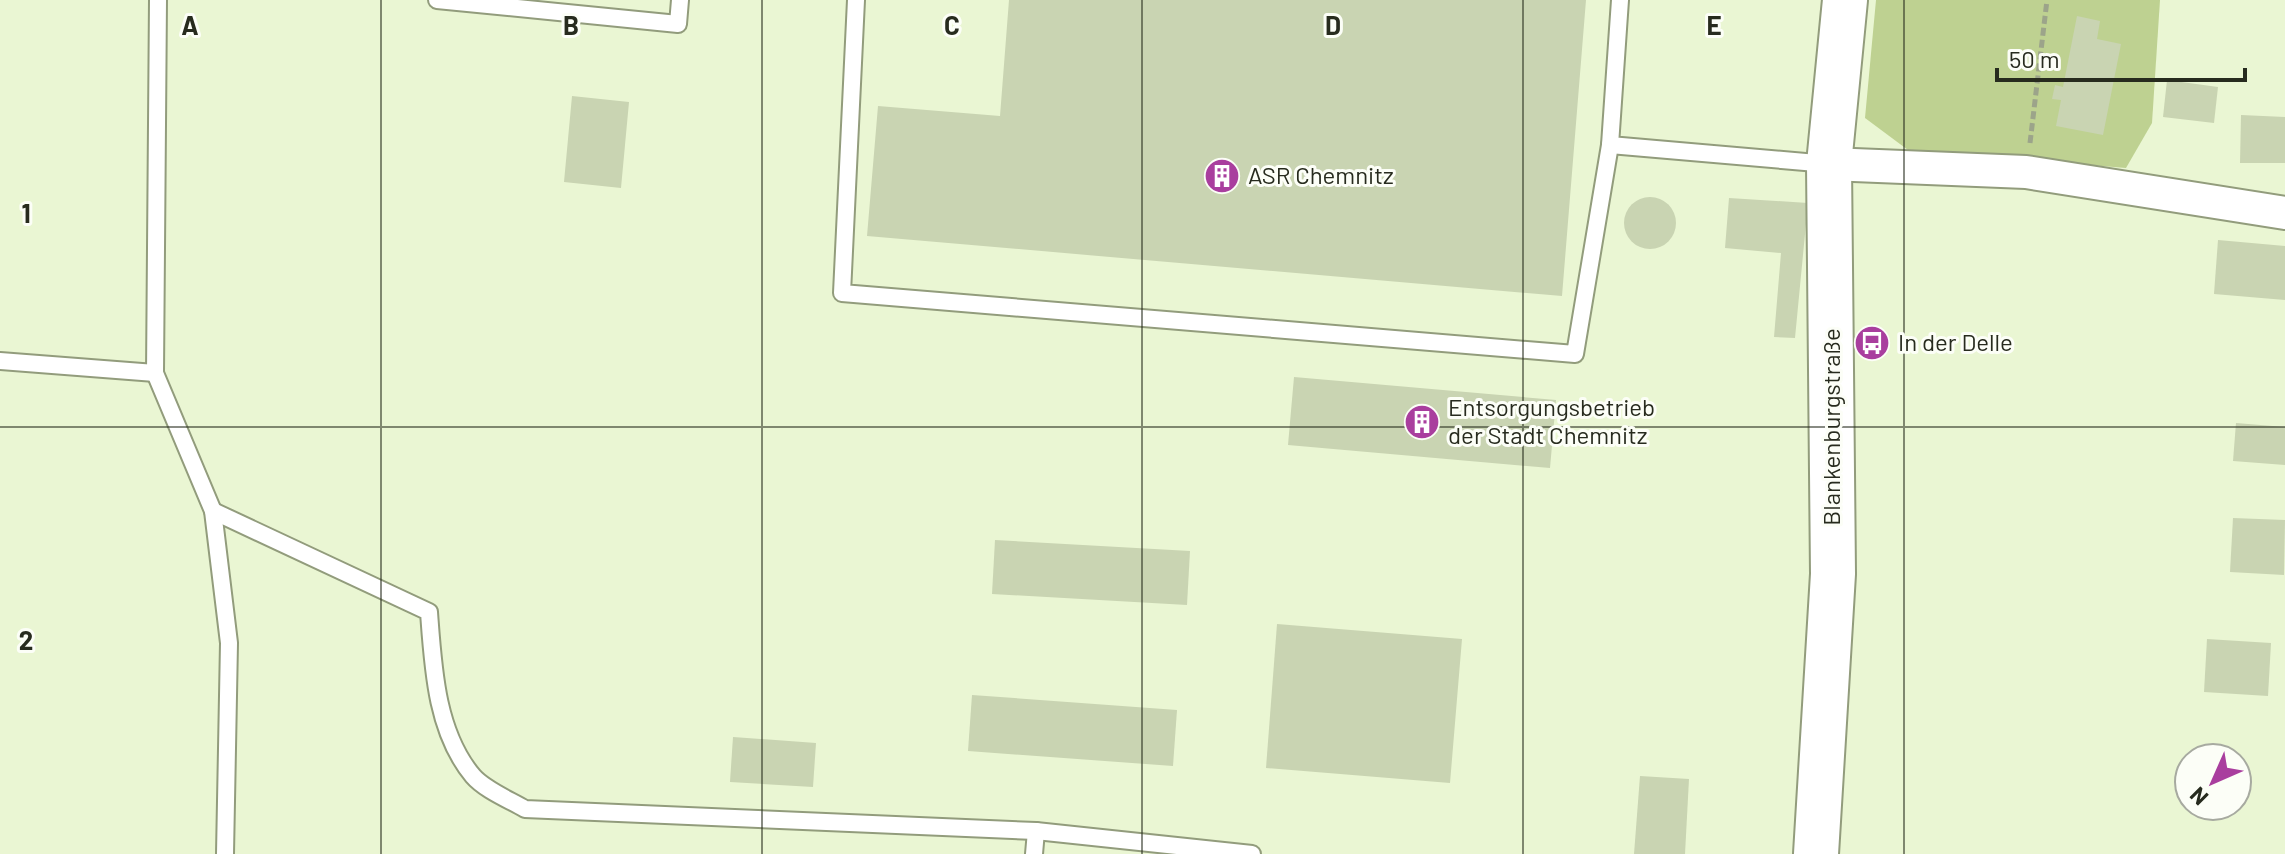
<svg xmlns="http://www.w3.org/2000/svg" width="2285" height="854" viewBox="0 0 2285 854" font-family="Barlow,sans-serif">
<rect width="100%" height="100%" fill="#eaf6d3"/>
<path fill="#bed191" d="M 1876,0 L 2160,0 L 2152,123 L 2126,168 L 1908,150 L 1865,118 Z"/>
<g fill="#c9d4b2">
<path d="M 1009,0 L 1586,0 L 1562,296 L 867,236 L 878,106 L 1000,116 Z"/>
<path d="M 2077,16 L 2100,21 L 2097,39 L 2121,44 L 2103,135 L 2056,126 L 2061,100 L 2052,99 L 2055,85 L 2063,87 Z"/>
<path d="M 2167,80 L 2218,87 L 2214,123 L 2163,117 Z"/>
<path d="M 572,96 L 629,102 L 621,188 L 564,182 Z"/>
<path d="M 2241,115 L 2285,117 L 2285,163 L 2240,163 Z"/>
<circle cx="1650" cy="223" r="26"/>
<path d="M 1729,198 L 1808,203 L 1795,338 L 1774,337 L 1781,253 L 1725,248 Z"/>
<path d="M 2218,240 L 2285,246 L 2285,300 L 2214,294 Z"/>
<path d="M 1294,377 L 1556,400 L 1550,468 L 1288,445 Z"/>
<path d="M 2236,423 L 2285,427 L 2285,465 L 2233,461 Z"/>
<path d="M 2233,518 L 2285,520 L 2284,575 L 2230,572 Z"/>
<path d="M 995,540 L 1190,551 L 1187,605 L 992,594 Z"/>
<path d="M 1277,624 L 1462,639 L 1450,783 L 1266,768 Z"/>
<path d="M 2207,639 L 2271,643 L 2268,696 L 2204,692 Z"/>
<path d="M 972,695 L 1177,710 L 1173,766 L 968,751 Z"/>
<path d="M 733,737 L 816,743 L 813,787 L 730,782 Z"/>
<path d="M 1640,776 L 1689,779 L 1685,854 L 1634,854 Z"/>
</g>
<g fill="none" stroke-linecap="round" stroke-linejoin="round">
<defs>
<g id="lane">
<path d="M 158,0 L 155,373 L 213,511 L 229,643 L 225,854"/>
<path d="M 437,0 L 678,24 L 680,0"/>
<path d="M 856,0 L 842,293 L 1575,354 L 1610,145"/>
<path d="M 1620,0 L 1610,145 L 1828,164"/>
<path d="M 0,361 L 155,373"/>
<path d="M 213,511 L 429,612 C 433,667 436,732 473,776 C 485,790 510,800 525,809 L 1036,831 L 1252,854"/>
<path d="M 1034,854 L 1036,831"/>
</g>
<path id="street" d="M 1829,164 L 2026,172 L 2285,213"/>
<path id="secondary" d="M 1816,854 L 1833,574 L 1829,164 L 1845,0"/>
</defs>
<use href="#lane" stroke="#929c7c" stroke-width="20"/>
<use href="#street" stroke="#929c7c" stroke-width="36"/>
<use href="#secondary" stroke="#929c7c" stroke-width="48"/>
<path stroke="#9ca48a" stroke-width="5" stroke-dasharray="8 4" stroke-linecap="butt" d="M 2030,143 L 2047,0"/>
<use href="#lane" stroke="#fff" stroke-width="16"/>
<use href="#street" stroke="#fff" stroke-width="32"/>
<use href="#secondary" stroke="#fff" stroke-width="44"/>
</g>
<path fill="none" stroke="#272b1e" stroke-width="2" stroke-opacity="0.55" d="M 381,0 L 381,854M 762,0 L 762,854M 1142,0 L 1142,854M 1523,0 L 1523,854M 1904,0 L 1904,854M 0,427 L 2285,427"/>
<defs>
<symbol id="building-disc" viewBox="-11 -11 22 22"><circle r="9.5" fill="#a93e9e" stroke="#fcfef7"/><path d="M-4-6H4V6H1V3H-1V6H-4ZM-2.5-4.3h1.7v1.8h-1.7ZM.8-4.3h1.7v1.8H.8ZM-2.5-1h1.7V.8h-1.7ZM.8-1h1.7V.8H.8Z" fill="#fff"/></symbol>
<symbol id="bus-disc" viewBox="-11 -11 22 22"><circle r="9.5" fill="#a93e9e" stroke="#fcfef7"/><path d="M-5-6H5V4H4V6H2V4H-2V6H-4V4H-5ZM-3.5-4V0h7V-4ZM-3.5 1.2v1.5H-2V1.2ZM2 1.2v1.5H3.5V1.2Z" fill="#fff"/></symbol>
</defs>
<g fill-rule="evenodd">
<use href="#building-disc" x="1202" y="156" width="40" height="40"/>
<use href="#bus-disc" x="1852" y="323" width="40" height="40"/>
<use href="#building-disc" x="1402" y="402" width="40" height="40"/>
</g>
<g text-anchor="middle" stroke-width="6" stroke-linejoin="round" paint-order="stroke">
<g font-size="24" fill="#272b1e" stroke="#fcfef7" text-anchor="start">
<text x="1248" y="184">ASR Chemnitz</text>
<text x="1898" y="351">In der Delle</text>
<text x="1448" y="416">Entsorgungsbetrieb<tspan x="1448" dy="28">der Stadt Chemnitz</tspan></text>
</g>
<g font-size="24" fill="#272b1e" stroke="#fcfef7">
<text transform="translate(1832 427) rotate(-90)" y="8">Blankenburgstraße</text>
</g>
</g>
<g font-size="26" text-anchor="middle" font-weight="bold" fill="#272b1e" stroke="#fcfef7" stroke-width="6" stroke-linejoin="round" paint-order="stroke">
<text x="190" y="35">A</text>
<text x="571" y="35">B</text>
<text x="952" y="35">C</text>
<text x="1333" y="35">D</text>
<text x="1714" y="35">E</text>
<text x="26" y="223">1</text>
<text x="26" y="650">2</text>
</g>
<g transform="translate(2213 782) rotate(225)"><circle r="38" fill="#fcfef7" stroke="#a7aaa0" stroke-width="2"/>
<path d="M0-6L14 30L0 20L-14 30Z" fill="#a93e9e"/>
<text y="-12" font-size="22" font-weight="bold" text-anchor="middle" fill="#272b1e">N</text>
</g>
<path d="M1997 68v12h248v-12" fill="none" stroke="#272b1e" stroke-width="4"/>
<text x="2009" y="68" font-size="24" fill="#272b1e" stroke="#fcfef7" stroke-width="6" paint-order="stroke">50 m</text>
</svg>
